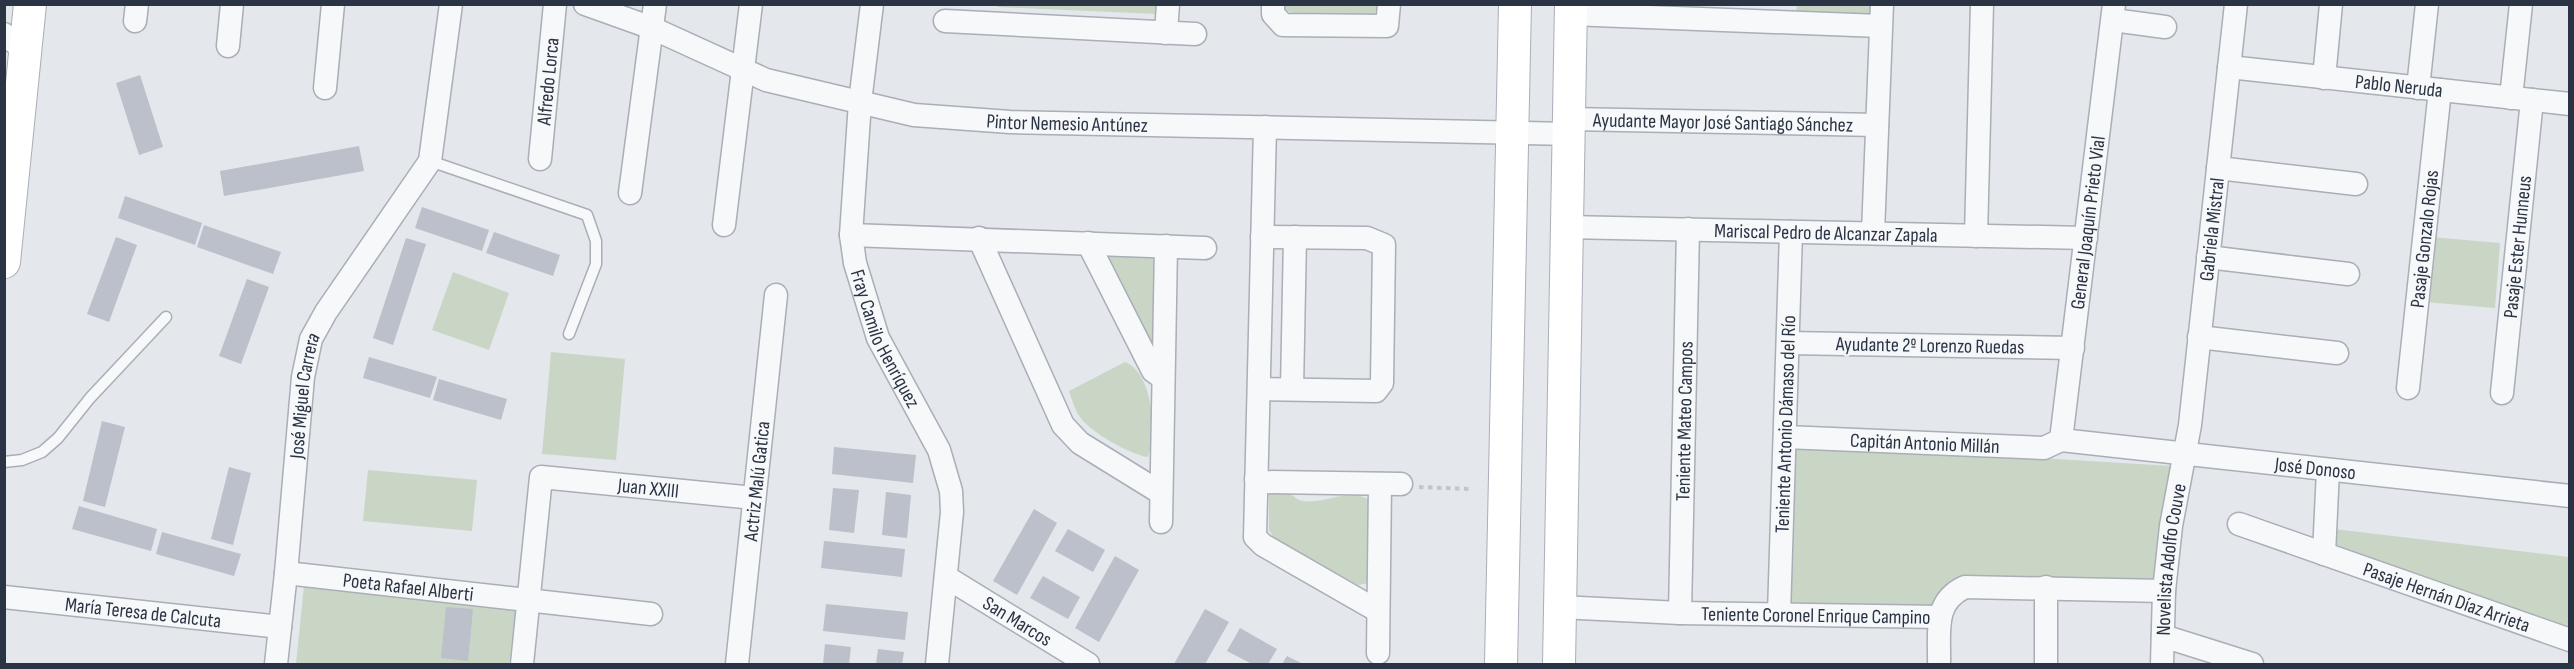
<svg xmlns="http://www.w3.org/2000/svg" width="2574" height="669" viewBox="0 0 2574 669" font-family="'Sofia Sans Condensed',sans-serif">
<rect width="100%" height="100%" fill="#e4e7ec"/>
<g fill="#c9d6c5">
<path d="M 998,4 L 1157,5 L 1157,14 L 998,7 Z"/>
<path d="M 1282,4 L 1380,5 L 1374,14 L 1292,13 L 1282,8 Z"/>
<path d="M 1797,5 L 1871,5 L 1870,17 L 1796,14 Z"/>
<path d="M 2431,237 L 2500,243 L 2495,308 L 2425,302 Z"/>
<path d="M 1106,252 L 1159,253 L 1156,353 L 1103,259 Z"/>
<path d="M 453,272 L 509,293 L 489,350 L 432,330 Z"/>
<path d="M 551,352 L 625,359 L 616,460 L 542,454 Z"/>
<path d="M 1125,362 C 1153,373 1157,432 1148,457 C 1131,455 1090,432 1080,417 C 1075,410 1072,400 1069,391 Z"/>
<path d="M 1791,443 L 2171,466 L 2161,588 L 1971,582 L 1940,607 L 1782,611 Z"/>
<path d="M 368,470 L 477,480 L 472,531 L 363,521 Z"/>
<path d="M 1287,491 C 1290,493 1295,498 1299,500 C 1324,507 1346,486 1369,500 L 1369,583 L 1358,585 L 1275,539 L 1269,530 L 1269,493 Z"/>
<path d="M 2334,529 L 2569,557 L 2569,634 L 2330,550 Z"/>
<path d="M 304,586 L 516,608 L 509,664 L 296,664 Z"/>
</g>
<g fill="#bbc0ca">
<path d="M 140,75 L 163,147 L 139,155 L 116,83 Z"/>
<path d="M 359,146 L 364,171 L 224,196 L 220,171 Z"/>
<path d="M 125,196 L 202,223 L 195,245 L 118,218 Z"/>
<path d="M 422,207 L 489,230 L 482,251 L 415,228 Z"/>
<path d="M 204,225 L 281,252 L 273,274 L 197,247 Z"/>
<path d="M 494,232 L 560,255 L 553,276 L 486,253 Z"/>
<path d="M 116,237 L 137,245 L 109,322 L 87,314 Z"/>
<path d="M 406,238 L 426,244 L 393,345 L 373,338 Z"/>
<path d="M 247,279 L 269,287 L 241,364 L 219,356 Z"/>
<path d="M 369,357 L 437,377 L 430,398 L 363,378 Z"/>
<path d="M 439,379 L 507,399 L 501,420 L 433,400 Z"/>
<path d="M 102,421 L 125,427 L 105,507 L 83,501 Z"/>
<path d="M 834,447 L 916,455 L 913,483 L 832,474 Z"/>
<path d="M 229,467 L 251,473 L 233,545 L 211,539 Z"/>
<path d="M 833,488 L 859,490 L 854,533 L 829,530 Z"/>
<path d="M 886,492 L 911,495 L 907,538 L 882,535 Z"/>
<path d="M 79,506 L 157,529 L 151,551 L 72,529 Z"/>
<path d="M 1034,509 L 1057,523 L 1017,595 L 993,581 Z"/>
<path d="M 1068,529 L 1105,550 L 1093,572 L 1055,551 Z"/>
<path d="M 162,532 L 241,554 L 234,576 L 156,554 Z"/>
<path d="M 824,541 L 905,549 L 902,577 L 821,568 Z"/>
<path d="M 1115,556 L 1139,570 L 1099,642 L 1075,628 Z"/>
<path d="M 1043,576 L 1080,597 L 1068,619 L 1030,598 Z"/>
<path d="M 826,604 L 908,612 L 905,640 L 823,631 Z"/>
<path d="M 446,607 L 473,609 L 468,661 L 441,658 Z"/>
<path d="M 1205,609 L 1229,622 L 1205,664 L 1174,664 Z"/>
<path d="M 1240,628 L 1277,649 L 1268,664 L 1252,664 L 1227,651 Z"/>
<path d="M 825,644 L 851,647 L 849,664 L 823,664 Z"/>
<path d="M 878,649 L 904,652 L 902,664 L 876,664 Z"/>
<path d="M 1287,656 L 1303,664 L 1282,664 Z"/>
</g>
<g fill="none" stroke-linecap="round" stroke-linejoin="round">
<defs>
<g id="lane">
<path d="M 430,161 L 587,215 L 596,241 L 596,264 L 569,334"/>
<path d="M 4,462 L 22,460 L 42,452 L 58,438 L 90,398 L 166,317"/>
</g>
<g id="street">
<path id="s1" d="M 585,4 L 652,28 L 766,80 L 914,115 L 1010,122 L 1570,134"/>
<path id="s2" d="M 872,4 L 860,102 L 851,235 L 855,263 L 878,338 L 939,450 L 951,491 L 952,512 L 937,664"/>
<path d="M 1273,4 L 1273,14 L 1283,25 L 1387,26 L 1389,4"/>
<path d="M 1570,14 L 1880,26"/>
<path d="M 2113,20 L 2165,27"/>
<path d="M 135,21 L 137,4"/>
<path d="M 945,21 L 1195,34"/>
<path d="M 1166,33 L 1168,4"/>
<path d="M 4,34 L 25,51"/>
<path d="M 228,46 L 232,4"/>
<path id="s3" d="M 2229,67 L 2570,104"/>
<path d="M 2324,78 L 2331,4"/>
<path d="M 325,88 L 333,4"/>
<path d="M 2418,88 L 2427,4"/>
<path d="M 2511,98 L 2521,4"/>
<path id="s4" d="M 1569,119 L 1877,125"/>
<path d="M 1265,127 L 1255,537 L 1263,545 L 1378,611"/>
<path id="s5" d="M 540,159 L 555,4"/>
<path d="M 2218,168 L 2356,184"/>
<path d="M 630,193 L 655,4"/>
<path d="M 724,225 L 751,4"/>
<path id="s6" d="M 1566,227 L 2086,238"/>
<path d="M 1873,233 L 1882,4"/>
<path d="M 851,235 L 1205,248"/>
<path d="M 1976,236 L 1982,4"/>
<path d="M 979,238 L 1063,425 L 1080,443 L 1161,493"/>
<path d="M 1088,243 L 1153,371 L 1163,378"/>
<path d="M 2208,257 L 2348,274"/>
<path d="M 2199,337 L 2337,353"/>
<path d="M 1788,343 L 2073,348"/>
<path id="s7" d="M 2408,388 L 2440,90"/>
<path d="M 1259,389 L 1376,391 L 1382,383 L 1384,245 L 1367,238 L 1262,237"/>
<path d="M 1292,389 L 1295,237"/>
<path id="s8" d="M 2502,393 L 2532,100"/>
<path id="s9" d="M 1785,437 L 2044,448 L 2061,440"/>
<path id="s10" d="M 2061,440 L 2570,496"/>
<path id="s11" d="M 2061,440 L 2114,4"/>
<path d="M 1256,479 L 1263,482 L 1401,484"/>
<path d="M 1161,522 L 1166,246"/>
<path id="s12" d="M 2239,524 L 2570,640"/>
<path d="M 2324,554 L 2328,470"/>
<path id="s13" d="M 286,573 L 651,614"/>
<path id="s14" d="M 946,577 L 1088,664"/>
<path id="s15" d="M 4,597 L 280,627"/>
<path id="s16" d="M 1560,607 L 1680,613 L 1940,617"/>
<path id="s17" d="M 1680,613 L 1688,229"/>
<path id="s18" d="M 1779,614 L 1791,232"/>
<path d="M 2163,636 L 2252,664"/>
<path d="M 1378,653 L 1380,484"/>
<path id="s19" d="M 276,664 L 286,573 L 303,377 L 311,339 L 326,312 L 430,161 L 451,4"/>
<path id="s20" d="M 522,664 L 541,477 L 754,498"/>
<path id="s21" d="M 737,664 L 776,295"/>
<path d="M 1939,664 C 1940,634 1932,602 1965,587 L 2164,591"/>
<path d="M 2046,664 L 2046,587"/>
<path id="s22" d="M 2162,664 L 2164,591 L 2171,526 L 2190,425 L 2236,4"/>
</g>
<g id="secondary">
<path d="M 4,262 L 30,4"/>
<path d="M 1501,664 L 1515,4"/>
<path d="M 1559,664 L 1571,4"/>
</g>
</defs>
<use href="#lane" stroke="#a9aeb7" stroke-width="13"/>
<use href="#street" stroke="#a9aeb7" stroke-width="25"/>
<use href="#secondary" stroke="#a9aeb7" stroke-width="34"/>
<path stroke="#c2c5cb" stroke-width="4" stroke-dasharray="4.5 4.5" stroke-linecap="butt" d="M 1419,487 L 1470,489"/>
<use href="#lane" stroke="#f7f8fa" stroke-width="10"/>
<use href="#street" stroke="#f7f8fa" stroke-width="22"/>
<use href="#secondary" stroke="#fff" stroke-width="32"/>
</g>
<g text-anchor="middle" stroke-width="4.5" stroke-linejoin="round" paint-order="stroke">
<g font-size="20" fill="#2b3445" stroke="#f4f6f9">
<text dy="7" stroke="none"><textPath href="#s5" startOffset="78">Alfredo Lorca</textPath></text>
<text dy="7" stroke="none"><textPath href="#s3" startOffset="171">Pablo Neruda</textPath></text>
<text dy="7" stroke="none"><textPath href="#s4" startOffset="154">Ayudante Mayor José Santiago Sánchez</textPath></text>
<text dy="7" stroke="none"><textPath href="#s1" startOffset="502">Pintor Nemesio Antúnez</textPath></text>
<text dy="7" stroke="none"><textPath href="#s11" startOffset="219">General Joaquín Prieto Vial</textPath></text>
<text dy="7" stroke="none"><textPath href="#s22" startOffset="438">Gabriela Mistral</textPath></text>
<text dy="7" stroke="none"><textPath href="#s6" startOffset="260">Mariscal Pedro de Alcanzar Zapala</textPath></text>
<text dy="7" stroke="none"><textPath href="#s7" startOffset="150">Pasaje Gonzalo Rojas</textPath></text>
<text dy="7" stroke="none"><textPath href="#s8" startOffset="147">Pasaje Ester Hunneus</textPath></text>
<text dy="7" stroke="none"><textPath href="#s2" startOffset="342">Fray Camilo Henríquez</textPath></text>
<text transform="translate(1930 345) rotate(1)" y="7">Ayudante 2º Lorenzo Ruedas</text>
<text dy="7" stroke="none"><textPath href="#s19" startOffset="270">José Miguel Carrera</textPath></text>
<text dy="7" stroke="none"><textPath href="#s17" startOffset="192">Teniente Mateo Campos</textPath></text>
<text dy="7" stroke="none"><textPath href="#s18" startOffset="190">Teniente Antonio Dámaso del Río</textPath></text>
<text dy="7" stroke="none"><textPath href="#s9" startOffset="140">Capitán Antonio Millán</textPath></text>
<text dy="7" stroke="none"><textPath href="#s10" startOffset="256">José Donoso</textPath></text>
<text dy="7" stroke="none"><textPath href="#s21" startOffset="184">Actriz Malú Gatica</textPath></text>
<text dy="7" stroke="none"><textPath href="#s20" startOffset="296">Juan XXIII</textPath></text>
<text dy="7" stroke="none"><textPath href="#s22" startOffset="105">Novelista Adolfo Couve</textPath></text>
<text dy="7" stroke="none"><textPath href="#s13" startOffset="123">Poeta Rafael Alberti</textPath></text>
<text dy="7" stroke="none"><textPath href="#s12" startOffset="220">Pasaje Hernán Díaz Arrieta</textPath></text>
<text dy="7" stroke="none"><textPath href="#s15" startOffset="140">María Teresa de Calcuta</textPath></text>
<text dy="7" stroke="none"><textPath href="#s16" startOffset="256">Teniente Coronel Enrique Campino</textPath></text>
<text dy="7" stroke="none"><textPath href="#s14" startOffset="84">San Marcos</textPath></text>
</g>
</g>
<rect width="2574" height="669" fill="none" stroke="#2b3445" stroke-width="12"/>
</svg>
